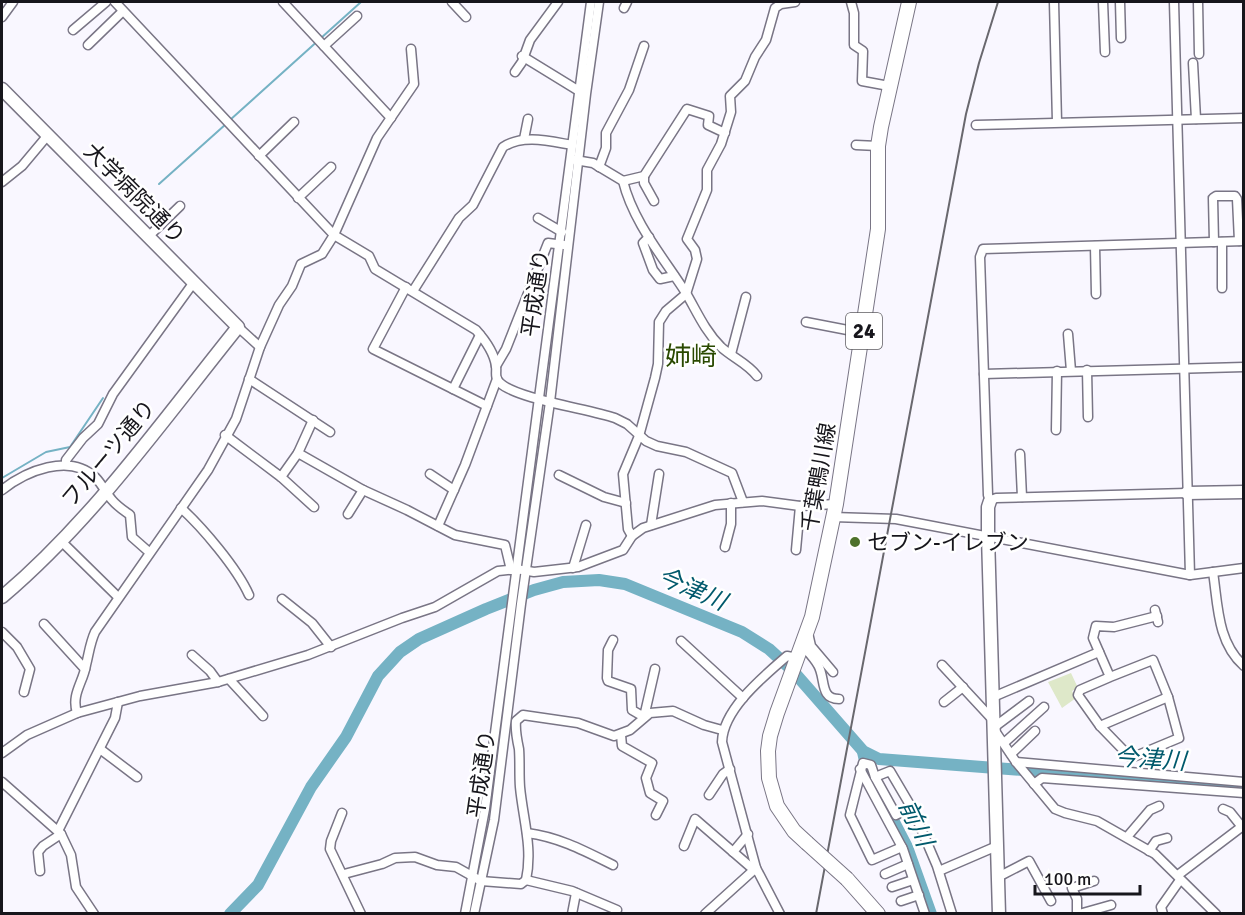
<svg xmlns="http://www.w3.org/2000/svg" width="1245" height="915" viewBox="0 0 1245 915" font-family="Signika,'Noto Sans JP',sans-serif">
<rect width="100%" height="100%" fill="#f9f7ff"/>
<path fill="#dee8c9" d="M 1071,673 L 1078,688 L 1072,691 L 1076,698 L 1062,708 L 1048,682 Z"/>
<g fill="none" stroke-linecap="round" stroke-linejoin="round">
<g stroke="#75b2c4" stroke-width="2">
<path d="M 230,120 L 361,2"/>
<path d="M 159,184 L 226,124"/>
<path d="M 2,478 L 46,452 L 70,447 L 103,398"/>
</g>
<g stroke="#75b2c4" stroke-width="12">
<path d="M 863,752 L 867,770 L 907,847 L 931,914"/>
<path d="M 230,914 L 258,885 L 311,787 L 346,737 L 378,676 L 400,652 L 419,639 L 486,609 L 534,590 L 563,582 L 599,580 L 625,584 L 742,632 L 769,649 L 793,671 L 863,751 L 879,759 L 1244,787"/>
</g>
<defs>
<g id="street">
<path d="M 115,2 L 334,235 L 369,256 L 375,269 L 476,330 C 485,340 494,352 496,366 C 497,373 494,377 500,383 C 517,399 589,409 615,418 L 627,424 L 646,441 L 657,446 L 686,452 L 732,473 L 743,502"/>
<path d="M 283,2 L 391,118"/>
<path d="M 452,2 L 466,17"/>
<path d="M 851,2 L 854,13 L 854,45 L 863,51 L 862,81 L 889,86"/>
<path d="M 1054,2 L 1057,122"/>
<path d="M 1103,2 L 1105,52"/>
<path d="M 1120,2 L 1121,38"/>
<path d="M 1174,2 L 1190,575"/>
<path d="M 1198,2 L 1199,54"/>
<path d="M 624,8 L 627,2"/>
<path d="M 2,17 L 13,2"/>
<path d="M 73,30 L 106,2"/>
<path d="M 88,45 L 123,11"/>
<path d="M 324,46 L 357,16"/>
<path d="M 522,56 L 579,91"/>
<path d="M 1193,63 L 1196,119"/>
<path d="M 515,72 L 522,62 L 530,40 L 558,2"/>
<path d="M 976,125 L 1244,118"/>
<path d="M 524,139 L 528,119"/>
<path d="M 856,145 L 878,146"/>
<path d="M 259,156 L 294,122"/>
<path d="M 575,160 L 593,163 L 623,181 C 633,222 663,257 686,293 C 697,312 705,331 721,347 C 733,358 747,363 757,376"/>
<path d="M 599,167 L 606,148 L 606,133 L 629,90 L 644,46"/>
<path d="M 644,176 L 644,183 L 654,201"/>
<path d="M 623,181 L 644,176 L 687,109 L 709,116 L 708,125 L 725,133"/>
<path d="M 2,182 L 22,166 L 48,135"/>
<path d="M 298,198 L 331,167"/>
<path d="M 538,218 L 562,232"/>
<path d="M 149,236 L 180,206"/>
<path d="M 649,237 L 643,243 L 653,270 L 660,279 L 674,276"/>
<path d="M 1214,242 L 1213,198 L 1216,196 L 1235,196 L 1237,199 L 1239,241"/>
<path d="M 1095,246 L 1096,294"/>
<path d="M 406,287 L 373,349 L 487,406"/>
<path d="M 1222,288 L 1222,242"/>
<path d="M 413,291 L 459,218 L 473,205 L 503,147 C 523,134 549,141 572,145"/>
<path d="M 806,322 L 863,333"/>
<path d="M 238,327 L 260,347"/>
<path d="M 1068,334 L 1071,371"/>
<path d="M 731,354 L 746,297"/>
<path d="M 496,366 L 506,349 L 548,243 L 564,245"/>
<path d="M 1087,370 L 1088,417"/>
<path d="M 984,374 L 1244,367"/>
<path d="M 249,379 L 330,432"/>
<path d="M 453,389 L 480,335"/>
<path d="M 1056,430 L 1057,371"/>
<path d="M 225,435 L 281,477 L 298,453 L 363,490 L 407,510 L 455,535 L 505,545 L 511,570"/>
<path d="M 298,453 L 313,420"/>
<path d="M 1020,454 L 1022,497"/>
<path d="M 66,464 L 66,460 L 83,438 L 98,424 L 113,394 L 194,282"/>
<path d="M 430,474 L 454,490"/>
<path d="M 559,475 L 604,497 L 626,503"/>
<path d="M 281,477 L 314,507"/>
<path d="M 2,490 C 26,471 69,453 95,477 C 102,484 106,493 112,500 C 117,506 123,510 130,515 L 132,537 L 149,552"/>
<path d="M 1187,493 L 996,498 L 990,501 L 988,495 L 980,257 L 983,249 L 1244,241"/>
<path d="M 181,508 C 202,527 237,568 249,595"/>
<path d="M 348,514 L 363,490"/>
<path d="M 833,517 L 896,519 L 1190,575 L 1244,568"/>
<path d="M 651,525 L 659,474"/>
<path d="M 438,526 L 465,465 L 497,379"/>
<path d="M 632,536 L 628,529 L 623,474 L 639,436 L 655,378 L 658,364 L 659,322 L 666,311 L 686,294 L 697,259 L 695,250 L 687,239 L 707,190 L 707,170 L 721,144 L 731,112 L 730,96 L 745,81 L 755,57 L 766,40 L 775,8 L 781,4 L 795,2"/>
<path d="M 61,541 L 118,597"/>
<path d="M 725,547 L 731,524 L 731,503"/>
<path d="M 796,550 L 800,506"/>
<path d="M 573,568 L 586,525"/>
<path d="M 1213,572 C 1218,605 1217,642 1244,666"/>
<path d="M 282,599 L 312,623 L 331,647"/>
<path d="M 1155,610 L 1158,622"/>
<path d="M 44,624 L 85,669"/>
<path d="M 2,632 L 17,647 L 30,669 L 24,692"/>
<path d="M 808,633 L 811,646 L 833,672"/>
<path d="M 613,640 L 608,650 L 607,678 L 608,681 L 631,689 L 632,710 L 644,717 L 655,669"/>
<path d="M 681,641 L 743,698"/>
<path d="M 803,646 C 808,652 814,658 818,665 C 826,678 819,699 839,699"/>
<path d="M 192,655 L 210,671 L 218,682"/>
<path d="M 942,665 L 993,720"/>
<path d="M 1110,677 L 1080,690 L 1078,695 L 1100,726 L 1131,758 L 1179,738 L 1168,697 L 1153,660 L 1110,677 L 1093,638 L 1096,626 L 1114,627 L 1157,616"/>
<path d="M 229,679 L 263,716"/>
<path d="M 993,697 L 1099,652"/>
<path d="M 1029,701 L 993,728 L 1016,762 L 1055,809 L 1065,813 L 1097,821 L 1155,854 L 1216,914"/>
<path d="M 944,702 L 963,687"/>
<path d="M 77,713 C 71,694 83,683 86,665 C 89,653 90,643 95,632 L 208,470 L 236,419 L 260,347 L 279,305 L 292,286 L 301,264 L 322,254 L 334,235 L 377,138 L 414,84 L 411,49"/>
<path d="M 1100,726 L 1168,697"/>
<path d="M 621,735 L 622,746 L 652,763 L 646,778 L 650,793 L 663,801 L 656,815"/>
<path d="M 1004,743 L 1044,707"/>
<path d="M 100,749 L 137,777"/>
<path d="M 2,753 L 27,735 L 77,713 L 140,696 L 218,682 L 308,655 L 402,618 L 435,607 L 498,571 L 516,569 L 534,572 L 578,567 L 623,550 L 632,536 L 643,528 L 715,505 L 762,501 L 800,506 L 836,504"/>
<path d="M 1011,754 L 1035,731"/>
<path d="M 1016,762 L 1244,782"/>
<path d="M 860,769 L 903,849 L 925,914"/>
<path d="M 875,777 L 890,771 L 913,810 L 937,866 L 952,914"/>
<path d="M 2,782 L 61,834 L 71,855 L 76,887 L 94,914"/>
<path d="M 1034,784 L 1042,778 L 1244,793"/>
<path d="M 709,795 L 723,774 L 730,769"/>
<path d="M 1223,809 L 1230,812 L 1242,827"/>
<path d="M 342,813 L 331,841 L 330,849 L 361,914"/>
<path d="M 58,831 L 115,718 L 118,702"/>
<path d="M 527,833 C 559,837 585,851 613,865"/>
<path d="M 1127,837 L 1150,810 L 1159,806"/>
<path d="M 684,846 L 695,819 L 754,870"/>
<path d="M 902,847 L 872,860 L 850,815 L 863,763 L 871,765 L 875,777 L 896,815 L 912,807"/>
<path d="M 1149,851 L 1156,841 L 1167,838"/>
<path d="M 733,852 L 748,834"/>
<path d="M 40,871 L 38,852 L 43,846 L 61,834"/>
<path d="M 939,871 L 997,846"/>
<path d="M 344,874 L 382,864 L 395,858 L 415,857 L 437,865 L 456,867 L 481,881 L 521,884 L 526,880 C 533,848 523,819 520,787 C 519,774 520,762 519,749 C 517,740 515,731 516,721 L 523,715 L 578,723 L 614,736 L 630,730 L 650,713 L 673,711 L 704,725 L 722,730"/>
<path d="M 885,874 L 908,864"/>
<path d="M 1178,875 L 1244,825"/>
<path d="M 998,877 L 1029,861 L 1051,901"/>
<path d="M 526,880 L 572,891 L 617,910"/>
<path d="M 892,887 L 913,880"/>
<path d="M 901,901 L 919,895"/>
<path d="M 465,914 L 485,809 L 591,2"/>
<path d="M 474,914 L 494,820 L 521,604 L 550,402 L 586,94 L 599,2"/>
<path d="M 572,914 L 576,893"/>
<path d="M 705,914 L 756,868"/>
<path d="M 780,914 L 756,868 L 722,742 C 723,709 764,676 787,656 L 798,658"/>
<path d="M 1077,914 L 1077,899 L 1072,888 L 1094,881"/>
<path d="M 1079,914 L 1111,905"/>
<path d="M 1163,914 L 1161,907 L 1180,880"/>
</g>
<g id="secondary">
<path d="M 2,89 L 238,327 C 163,420 93,520 2,597"/>
<path d="M 1187,493 L 1244,492"/>
<path d="M 990,501 L 988,507 L 988,536 L 999,914"/>
</g>
<g id="primary">
<path d="M 807,843 L 794,831 L 777,806 L 769,778 L 768,751 L 770,736 L 777,713 L 812,617 L 836,504 L 878,229 L 878,146 L 881,127 L 909,2"/>
<path d="M 847,879 L 878,914"/>
</g>
</defs>
<use href="#street" stroke="#797585" stroke-width="11"/>
<use href="#secondary" stroke="#797585" stroke-width="15"/>
<use href="#primary" stroke="#797585" stroke-width="16"/>
<use href="#street" stroke="#fff" stroke-width="8"/>
<use href="#secondary" stroke="#fff" stroke-width="12"/>
<use href="#primary" stroke="#fff" stroke-width="14"/>
<path stroke="#69686e" stroke-width="2" d="M 816,914 L 966,114 L 979,63 L 998,2"/>
<defs>
<path id="primary-bridge" d="M 807,843 L 847,879"/>
</defs>
<use href="#primary-bridge" stroke="#797585" stroke-width="16" stroke-linecap="butt"/>
<use href="#primary-bridge" stroke="#fff" stroke-width="14"/>
</g>
<circle fill="#4e722b" stroke="#fff" stroke-width="2" cx="855" cy="542" r="6"/>
<g text-anchor="middle" stroke-width="5" stroke-linejoin="round" paint-order="stroke">
<rect fill="#fff" stroke="#5d5c60" stroke-width="1.5" x="846" y="313" width="36" height="36" rx="4.5"/>
<g font-size="21" font-weight="bold" fill="#17161c">
<text x="864" y="338">24</text>
</g>
<g font-size="22" fill="#17161c" stroke="#fff">
<text transform="translate(135 193) rotate(45)" y="8">大学病院通り</text>
<text transform="translate(535 293) rotate(-82)" y="8">平成通り</text>
<text transform="translate(108 453) rotate(-50)" y="8">フルーツ通り</text>
<text transform="translate(818 477) rotate(-80)" y="8">千葉鴨川線</text>
<text transform="translate(481 774) rotate(-82)" y="8">平成通り</text>
</g>
<g font-size="22" fill="#17161c" stroke="#fff" text-anchor="start">
<text x="867" y="550">セブン-イレブン</text>
</g>
<g font-size="24" font-style="italic" fill="#00596c" stroke="#fff">
<text transform="translate(692 589) rotate(23)" y="8">今津川</text>
<text transform="translate(1150 759) rotate(4)" y="8">今津川</text>
<text transform="translate(916 823) rotate(65)" y="8">前川</text>
</g>
<g font-size="26" fill="#2a4901" stroke="#fff">
<text x="691" y="365">姉崎</text>
</g>
</g>
<rect width="1245" height="915" fill="none" stroke="#17161c" stroke-width="6"/>
<path d="M1035 885v9h105v-9" fill="none" stroke="#17161c" stroke-width="3"/>
<text x="1044" y="885" font-size="18" fill="#17161c" stroke="#ffffff" stroke-width="4.5" paint-order="stroke">100 m</text>
</svg>
